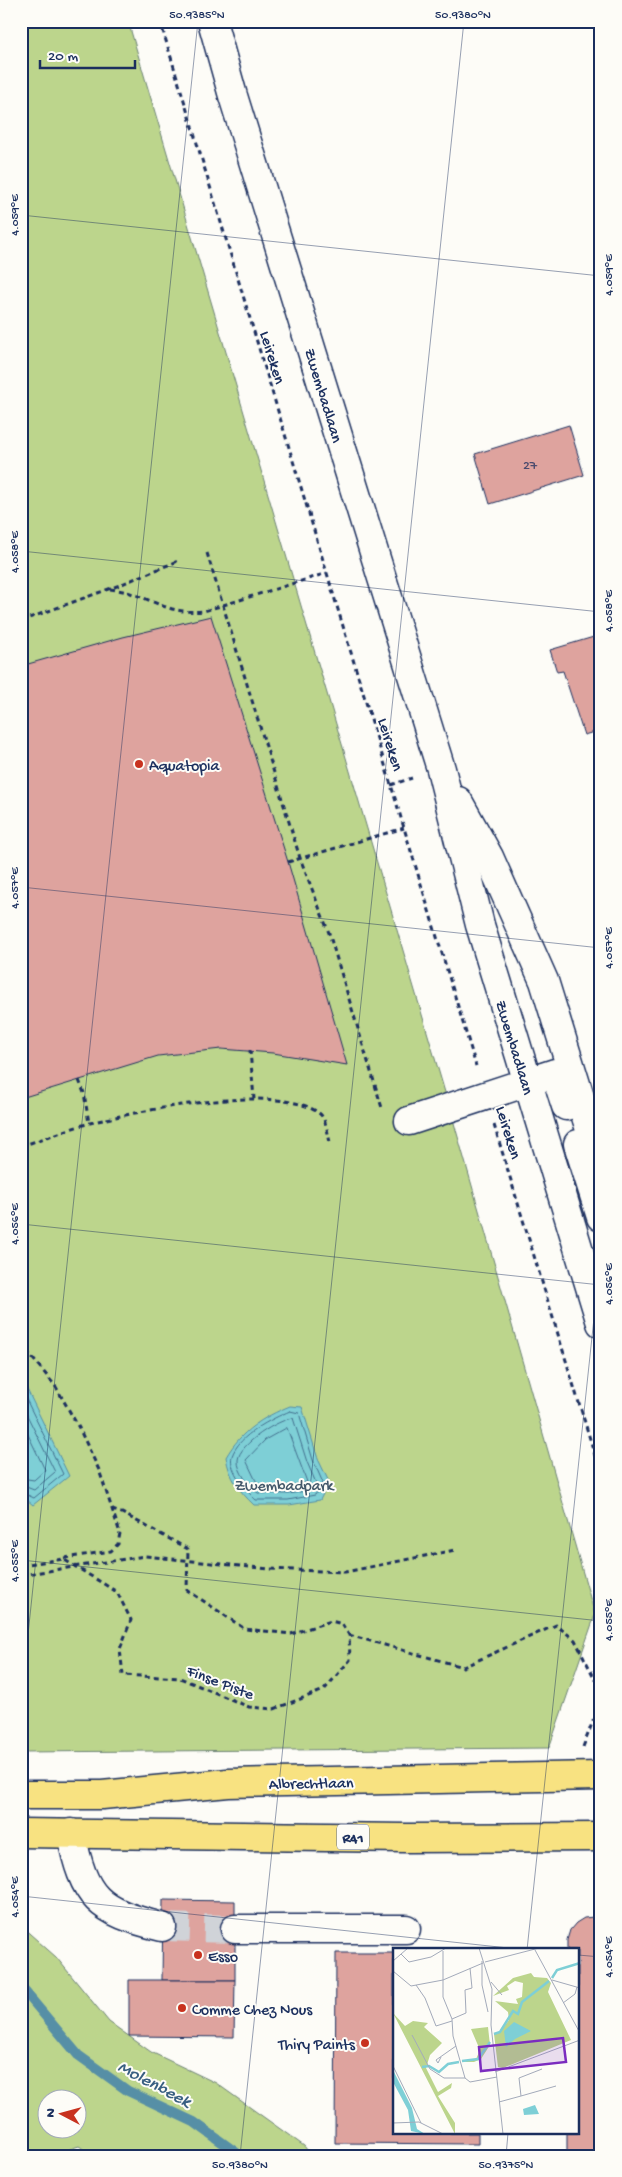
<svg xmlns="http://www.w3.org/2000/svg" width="622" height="2177" viewBox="0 0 622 2177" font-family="'Gochi Hand',sans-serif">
<rect width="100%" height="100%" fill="#fdfcf7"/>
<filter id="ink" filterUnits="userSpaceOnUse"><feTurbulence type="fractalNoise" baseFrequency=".02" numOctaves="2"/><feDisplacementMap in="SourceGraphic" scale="10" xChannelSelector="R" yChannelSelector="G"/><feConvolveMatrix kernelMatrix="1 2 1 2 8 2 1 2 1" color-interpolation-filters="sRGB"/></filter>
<g filter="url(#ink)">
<g fill="#bcd58c" stroke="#6c8275" fill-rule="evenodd">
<path d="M 21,21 L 128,21 L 452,1116 L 595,1615 L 549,1748 L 21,1752 Z"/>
<path d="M 21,1926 L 56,1957 L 109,2022 L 151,2052 L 216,2083 L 304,2146 L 312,2156 L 94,2156 L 79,2146 L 49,2156 L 21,2156 ZM 48,2100 L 78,2100 L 78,2130 L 48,2130 Z"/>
</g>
<g fill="#7ecfd6" stroke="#568fa6">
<path d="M 21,1377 L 69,1476 L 33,1505 L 21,1495 Z"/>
<path d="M 290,1406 L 302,1407 L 318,1459 L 329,1482 L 320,1500 L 289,1505 L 254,1505 C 239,1491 229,1477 226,1457 C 241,1431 263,1417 290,1406 Z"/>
</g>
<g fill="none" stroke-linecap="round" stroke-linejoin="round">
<g stroke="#436f8e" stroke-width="1">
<path d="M 21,1389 L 63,1474 L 34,1498 L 21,1492"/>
<path d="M 21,1403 L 55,1472 L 34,1490 L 21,1485"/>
<path d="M 290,1411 L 299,1413 L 313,1460 L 323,1483 L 315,1495 L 288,1500 L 256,1500 C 247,1492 228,1469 232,1456 C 239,1435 271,1419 290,1411 Z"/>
<path d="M 293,1418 L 307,1462 L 316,1483 L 312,1490 L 288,1494 L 258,1493 C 250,1487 237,1471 238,1460 C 239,1444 279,1419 293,1418 Z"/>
<path d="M 21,1420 L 45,1470 L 34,1480 L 21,1478"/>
<path d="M 287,1428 L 307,1482 L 287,1487 L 261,1486 L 256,1481 L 246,1460 L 265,1440 Z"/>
</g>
<path stroke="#568fa6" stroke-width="10" d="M 21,1987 L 78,2055 L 128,2091 L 194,2122 L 241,2156"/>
</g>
<g fill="#dea39e" stroke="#1b2f5e">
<path d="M 569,425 L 584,475 L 490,504 L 475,454 Z"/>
<path d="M 211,616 L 288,862 L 347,1065 L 273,1053 L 221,1049 L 158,1056 L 21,1098 L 21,666 L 123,637 Z"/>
<path d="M 597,636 L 601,649 L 601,730 L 584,735 L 563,671 L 557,672 L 550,650 Z"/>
<path d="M 163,1900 L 235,1901 L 235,1980 L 162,1980 Z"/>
<path d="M 594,1917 L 601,1917 L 601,2156 L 567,2156 L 567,2133 L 578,2133 L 578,1950 L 567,1950 L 567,1940 L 570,1930 L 576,1923 L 584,1918 Z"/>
<path d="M 336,1953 L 394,1953 L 394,2133 L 478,2133 L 478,2144 L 335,2143 Z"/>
<path d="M 129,1980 L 235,1980 L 234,2037 L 129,2036 Z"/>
</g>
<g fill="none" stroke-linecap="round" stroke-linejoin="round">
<path stroke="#d0d3d8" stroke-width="28" stroke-dasharray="28 14" stroke-linecap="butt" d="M 162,1927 L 235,1929"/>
<defs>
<g id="minor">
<path d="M 212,21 L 233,96 L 441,769 L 480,925 L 601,1323"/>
<path d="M 458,801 L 489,857 L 544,981 L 601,1165"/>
<path d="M 409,1121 L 555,1073 L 566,1106"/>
<path d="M 578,1144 L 601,1217"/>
<path d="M 71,1833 C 84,1899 98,1911 162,1927"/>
<path d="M 235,1929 L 406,1929"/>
</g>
<g id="major">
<path d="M 21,1795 L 102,1795 L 228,1783 L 601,1776"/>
<path d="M 21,1833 L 406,1838 L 601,1837"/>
</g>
</defs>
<use href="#minor" stroke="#1b2f5e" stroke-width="31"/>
<use href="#major" stroke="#1b2f5e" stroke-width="31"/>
<g stroke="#1b2f5e" stroke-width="3" stroke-dasharray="5 4" stroke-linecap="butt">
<path d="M 160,21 L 476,1066"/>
<path d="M 207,553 L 300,858 L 329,933 L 382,1108"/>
<path d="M 110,589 C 118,590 126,591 133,594 C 162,604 171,614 204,611 L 327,573"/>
<path d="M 21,621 L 117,586 L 178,561"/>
<path d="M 391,785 L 412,778"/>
<path d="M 288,862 L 404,828"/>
<path d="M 250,1050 L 254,1099"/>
<path d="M 79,1080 L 84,1093 L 89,1123"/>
<path d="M 494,1125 L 601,1475"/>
<path d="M 21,1146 C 44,1139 67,1129 90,1123 C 138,1111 281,1081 320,1114 C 326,1119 328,1135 330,1142"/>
<path d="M 21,1344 L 56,1387 L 79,1428 L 99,1470 L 120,1533 L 118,1544 L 111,1551 L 64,1558"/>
<path d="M 21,1565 L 63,1559 L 117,1592 L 131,1620 L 120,1649 L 123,1675 L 180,1678 L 249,1707 L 274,1709 L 324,1690 L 350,1660 L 349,1635 L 342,1624 L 331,1621 L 291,1634 L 245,1629 L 187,1590 L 188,1549 L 122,1513 L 112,1510"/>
<path d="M 21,1575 L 145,1556 L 269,1569 L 345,1572 L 455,1550"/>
<path d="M 349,1635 L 463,1667 L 556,1625 L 575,1640 L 595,1679 L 601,1681"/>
<path d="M 583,1747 L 593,1721 L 601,1712"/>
</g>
<use href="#minor" stroke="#fdfcf7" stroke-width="28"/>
<use href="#major" stroke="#f8e281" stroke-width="28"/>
</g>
</g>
<path fill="none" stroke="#1b2f5e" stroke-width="1" stroke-opacity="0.45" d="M 21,215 L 601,276M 21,551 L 601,612M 21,887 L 601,948M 21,1224 L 601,1285M 21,1560 L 601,1621M 21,1701 L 198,21M 21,1896 L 527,1950M 527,1950 L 601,1252M 578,1955 L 601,1957M 240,2156 L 464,21M 506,2156 L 508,2133"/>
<g fill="#c8321e" stroke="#fdfcf7" stroke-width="2">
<circle cx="139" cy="764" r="5"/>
<circle cx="198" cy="1955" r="5"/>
<circle cx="182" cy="2008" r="5"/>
<circle cx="365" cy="2043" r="5"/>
</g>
<g text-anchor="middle" stroke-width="4" stroke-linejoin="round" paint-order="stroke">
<g font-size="14" fill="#4c4c6e">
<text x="530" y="469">27</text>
</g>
<rect fill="#fdfcf7" stroke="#5f6c8c" stroke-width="1" x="337" y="1824.5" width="32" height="25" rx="4"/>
<g font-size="15" font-weight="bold" fill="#1b2f5e">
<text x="353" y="1842">R41</text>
</g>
<g font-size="16" fill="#1b2f5e" stroke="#fdfcf7">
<text transform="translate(274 357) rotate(73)" y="6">Leireken</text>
<text transform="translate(325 395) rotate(73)" y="6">Zwembadlaan</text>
<text transform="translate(392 744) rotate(73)" y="6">Leireken</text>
<text transform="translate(516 1047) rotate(73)" y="6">Zwembadlaan</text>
<text transform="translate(510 1132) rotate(73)" y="6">Leireken</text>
<text transform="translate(221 1681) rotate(21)" y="6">Finse Piste</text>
<text transform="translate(311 1782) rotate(-1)" y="6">Albrechtlaan</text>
</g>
<g font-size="16" fill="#1b2f5e" stroke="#fdfcf7" text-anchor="start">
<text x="149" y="770">Aquatopia</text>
<text x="208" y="1961">Esso</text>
<text x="192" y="2014">Comme Chez Nous</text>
<text x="355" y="2049" text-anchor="end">Thiry Paints</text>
</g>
<g font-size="16" fill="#43586a" stroke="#fdfcf7">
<text x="284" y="1490">Zwembadpark</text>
</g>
<g font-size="18" font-style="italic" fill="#395f82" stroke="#fdfcf7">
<text transform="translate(155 2083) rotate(28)" y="6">Molenbeek</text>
</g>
</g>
<g transform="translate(393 1948)">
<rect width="186" height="186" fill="#fdfcf7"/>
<path d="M 138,25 L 141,29 L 154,30 L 158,35 L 155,44 L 178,92 L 110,120 L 105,119 L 101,86 L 107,84 L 116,72 L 115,64 L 102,53 L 125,56 L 123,51 L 129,49 L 130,35 L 122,33 L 114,38 L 116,42 L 100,48 L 120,30 ZM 0,65 L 12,78 L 20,73 L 35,75 L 31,79 L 49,95 L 37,107 L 33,120 L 45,144 L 59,135 L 58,140 L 45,148 L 62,175 L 62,186 ZM 95,79 L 97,97 L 88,111 L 81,114 L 69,114 L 83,111 L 87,102 L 78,81 Z" fill="#bcd58c"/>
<path d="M 121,74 L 138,83 L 122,91 L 113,99 L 111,83 ZM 0,122 L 19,160 L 24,181 L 32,186 L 18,183 L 15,162 L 0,134 ZM 142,157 L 146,166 L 131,167 L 130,161 Z" fill="#7ecfd6"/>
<path fill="none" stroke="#7ecfd6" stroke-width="2.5" d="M 159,30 L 164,22 L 187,15M 101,86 L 107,84 L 120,63 L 125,66 L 129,54 L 156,33M 69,113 L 85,111 L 97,94M 29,119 L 36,118 L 46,124 L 55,116 L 66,114"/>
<path fill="none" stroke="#a3aaba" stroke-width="1" d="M 86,0 L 99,41 L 98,77 L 110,186M 142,2 L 187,85M 50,3 L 50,49 L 59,71 L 60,88 L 72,130 L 77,134 L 104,129M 8,6 L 16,14 L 38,9 L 53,0M 0,13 L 15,0M 89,13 L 89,37 L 95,64M 92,14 L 146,0M 0,23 L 18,38 L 50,32 L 90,15M 159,32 L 187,40M 98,34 L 109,47M 23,37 L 32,50 L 43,78 L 59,73M 170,55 L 182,46 L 184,39M 59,71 L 73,65 L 72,42 L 79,40 L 77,20M 19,87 L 37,121 L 51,130 L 72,130M 48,109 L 45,115 L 43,112 L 63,98M 0,118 L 28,175M 102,124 L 187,92M 128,148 L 163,138M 106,154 L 128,148 L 126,130 L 149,121M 0,175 L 26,174 L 50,186"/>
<path fill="#7b2cbf" fill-opacity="0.15" stroke="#7b2cbf" stroke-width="2.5" d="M 170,90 L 173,114 L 88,123 L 86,99 Z"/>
<rect width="186" height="186" fill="none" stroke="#1b2f5e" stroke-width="2.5"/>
</g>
<rect width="622" height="2177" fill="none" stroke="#fdfcf7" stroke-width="55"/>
<g transform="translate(62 2114) rotate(276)"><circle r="24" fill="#fdfcf7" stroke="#a3aaba"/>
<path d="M0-4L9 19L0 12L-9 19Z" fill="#c8321e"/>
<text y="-8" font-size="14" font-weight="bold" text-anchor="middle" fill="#1b2f5e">N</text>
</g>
<path d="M40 60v8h95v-8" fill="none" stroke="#1b2f5e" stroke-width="2.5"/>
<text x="48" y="60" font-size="15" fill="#1b2f5e" stroke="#fdfcf7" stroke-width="4" paint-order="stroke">20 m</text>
<rect x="28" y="28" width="566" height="2122" fill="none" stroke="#1b2f5e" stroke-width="2"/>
<g font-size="12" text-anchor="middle" fill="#1b2f5e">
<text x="197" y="18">50.9385°N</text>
<text x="463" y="18">50.9380°N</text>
<text transform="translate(14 215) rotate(-90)" y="4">4.059°E</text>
<text transform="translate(608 275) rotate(-90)" y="4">4.059°E</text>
<text transform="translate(14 552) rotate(-90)" y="4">4.058°E</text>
<text transform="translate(608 611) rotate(-90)" y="4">4.058°E</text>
<text transform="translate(14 888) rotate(-90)" y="4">4.057°E</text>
<text transform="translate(608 948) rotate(-90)" y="4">4.057°E</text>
<text transform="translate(14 1224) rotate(-90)" y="4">4.056°E</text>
<text transform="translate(608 1284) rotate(-90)" y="4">4.056°E</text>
<text transform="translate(14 1561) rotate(-90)" y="4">4.055°E</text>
<text transform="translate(608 1620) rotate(-90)" y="4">4.055°E</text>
<text transform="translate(14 1897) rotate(-90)" y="4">4.054°E</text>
<text transform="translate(608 1957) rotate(-90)" y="4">4.054°E</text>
<text x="240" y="2168">50.9380°N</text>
<text x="506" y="2168">50.9375°N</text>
</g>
</svg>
